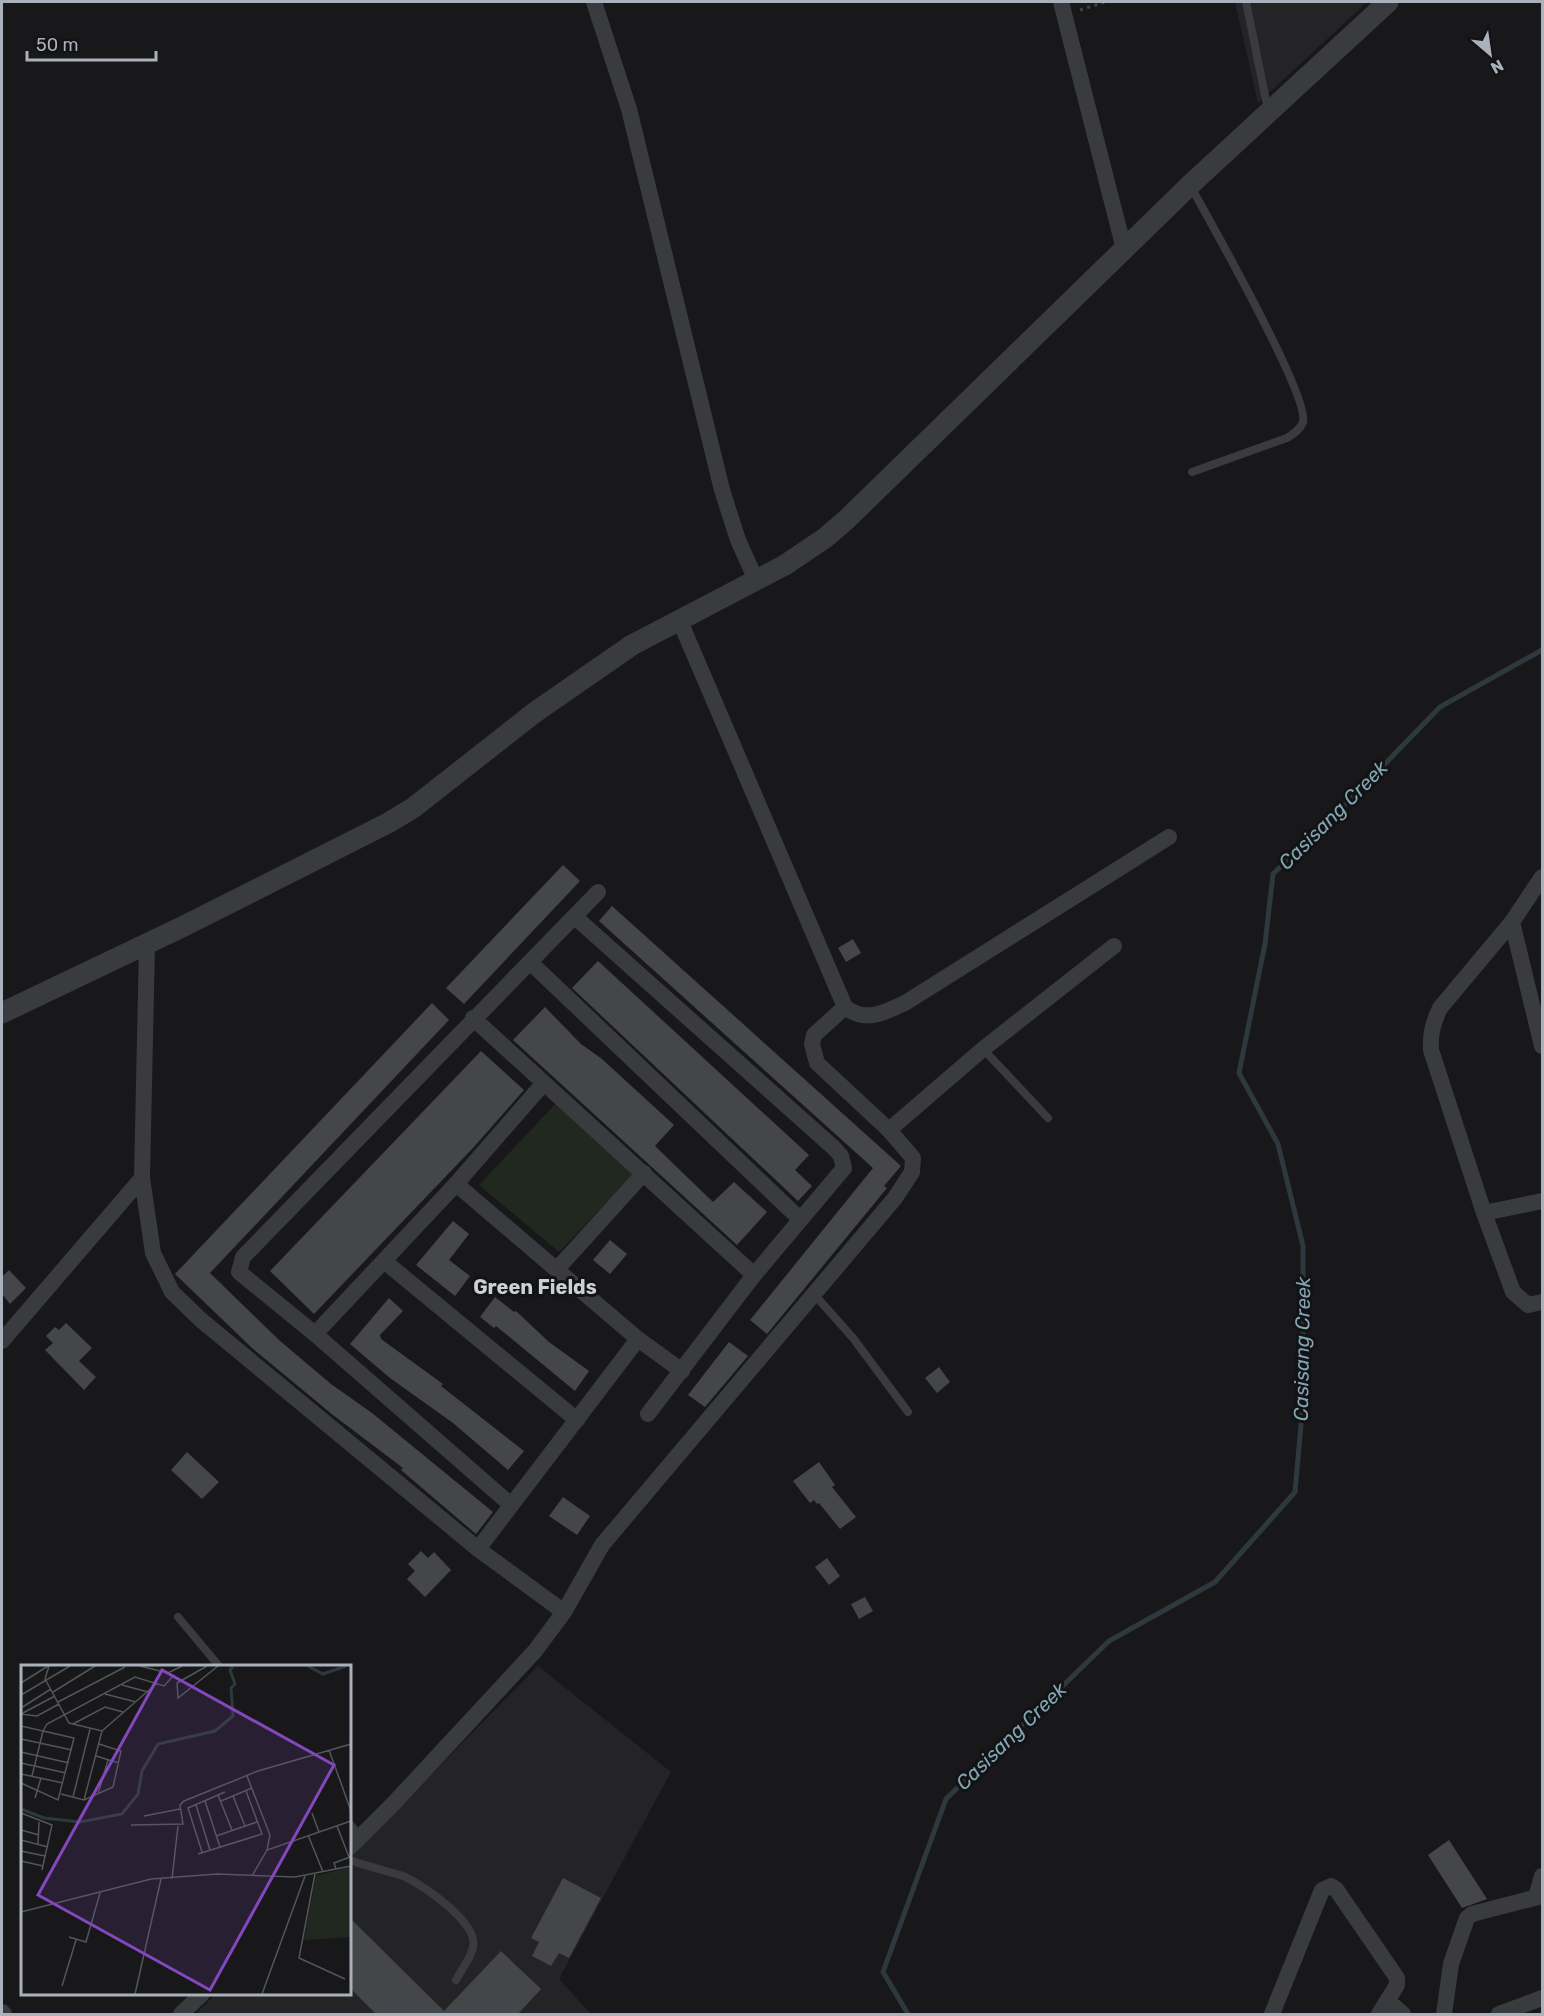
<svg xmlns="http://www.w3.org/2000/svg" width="1544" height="2016" viewBox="0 0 1544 2016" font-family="Rubik,sans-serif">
<rect width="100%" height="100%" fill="#18181a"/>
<g fill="#242427">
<path d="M 1235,2 L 1367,2 L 1258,103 Z"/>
<path d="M 538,1666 L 671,1772 L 559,1979 L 591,2014 L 195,2014 L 216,1994 L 350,1994 L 350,1857 Z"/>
</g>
<path fill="#202820" d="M 557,1102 L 635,1173 L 559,1252 L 479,1185 Z"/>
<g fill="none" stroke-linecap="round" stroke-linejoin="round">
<path stroke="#2e393e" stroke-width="5" d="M 908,2014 L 883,1972 L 946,1799 L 1109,1641 L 1215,1582 L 1295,1492 L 1303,1402 L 1303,1246 L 1278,1144 L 1239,1073 L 1265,944 L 1273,874 L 1347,803 L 1440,707 L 1542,650"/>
</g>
<g fill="#44464a">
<path d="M 563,865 L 580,881 L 464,1004 L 446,988 Z"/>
<path d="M 612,906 L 901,1166 L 884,1186 L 887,1188 L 767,1334 L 750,1320 L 873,1168 L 599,921 Z"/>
<path d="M 853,939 L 861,953 L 846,962 L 838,948 Z"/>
<path d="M 598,961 L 809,1155 L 795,1170 L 812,1186 L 798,1201 L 572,988 Z"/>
<path d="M 432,1003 L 449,1020 L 210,1273 L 279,1340 L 331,1384 L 372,1413 L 493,1512 L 476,1534 L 401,1470 L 403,1468 L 333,1415 L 252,1348 L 175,1274 Z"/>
<path d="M 545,1007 L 581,1044 L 602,1059 L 674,1125 L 655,1146 L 713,1202 L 734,1182 L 767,1212 L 737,1245 L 513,1040 Z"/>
<path d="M 481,1051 L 524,1090 L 473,1148 L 314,1314 L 270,1271 Z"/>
<path d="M 453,1221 L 469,1234 L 449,1260 L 470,1276 L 455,1296 L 416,1265 Z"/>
<path d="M 610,1240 L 627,1254 L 610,1274 L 593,1260 Z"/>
<path d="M 9,1270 L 26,1288 L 10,1304 L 2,1294 L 2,1277 Z"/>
<path d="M 495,1297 L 514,1312 L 516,1311 L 549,1342 L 589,1371 L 575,1391 L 496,1326 L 494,1328 L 480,1317 Z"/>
<path d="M 389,1298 L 403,1311 L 380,1335 L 381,1339 L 443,1384 L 441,1386 L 524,1451 L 508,1470 L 453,1423 L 390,1378 L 350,1344 Z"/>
<path d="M 66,1323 L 92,1348 L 79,1361 L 96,1377 L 84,1390 L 45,1350 L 53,1343 L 46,1336 L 55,1327 L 59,1330 Z"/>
<path d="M 729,1342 L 748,1356 L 705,1407 L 688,1395 Z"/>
<path d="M 939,1367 L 950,1382 L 937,1393 L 925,1378 Z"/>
<path d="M 187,1452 L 219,1482 L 202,1499 L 171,1470 Z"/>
<path d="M 819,1462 L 835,1485 L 832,1487 L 856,1517 L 840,1529 L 819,1503 L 817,1504 L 814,1500 L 810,1503 L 793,1481 Z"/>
<path d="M 563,1497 L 590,1516 L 577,1535 L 549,1516 Z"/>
<path d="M 421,1551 L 428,1558 L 434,1552 L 451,1570 L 425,1597 L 407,1579 L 415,1571 L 408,1564 Z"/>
<path d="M 827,1558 L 840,1576 L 829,1585 L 815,1567 Z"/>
<path d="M 865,1597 L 873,1611 L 859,1619 L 851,1604 Z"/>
<path d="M 1449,1840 L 1487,1899 L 1462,1908 L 1428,1855 Z"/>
<path d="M 563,1878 L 601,1898 L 569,1958 L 559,1953 L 551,1966 L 532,1956 L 539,1942 L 531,1938 Z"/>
<path d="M 350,1918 L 444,2011 L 501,1951 L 541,1989 L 518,2014 L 376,2014 L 350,1988 Z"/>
</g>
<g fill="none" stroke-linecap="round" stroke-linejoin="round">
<path stroke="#3f4246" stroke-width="3" stroke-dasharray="3 4.5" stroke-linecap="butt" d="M 1080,10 L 1105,2"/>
<g stroke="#393b3f" stroke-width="8">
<path d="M 1246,2 L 1268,110"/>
<path d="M 1190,185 C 1208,218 1310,397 1303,422 C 1300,430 1293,434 1287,438 L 1192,472"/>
<path d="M 983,1049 L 1048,1118"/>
<path d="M 814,1294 L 853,1338 L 908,1412"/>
<path d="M 178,1617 L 219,1666"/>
<path d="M 350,1824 L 360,1836"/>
<path d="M 350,1860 C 367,1867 386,1870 403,1876 C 422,1884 479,1923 473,1947 C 471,1958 461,1970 456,1980"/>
</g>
<g stroke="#393b3f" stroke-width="16">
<path d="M 594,2 L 629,109 L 722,490 L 738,540 L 756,580"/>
<path d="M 1061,2 L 1124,249"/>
<path d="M 679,619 L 845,1007 C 865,1023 884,1013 905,1003 L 1169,837"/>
<path d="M 1542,877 L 1512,922 L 1440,1008 C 1433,1023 1430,1034 1431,1050 L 1484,1213 L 1513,1292 L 1528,1305 L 1542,1302"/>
<path d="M 575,917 L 834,1148 L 841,1156 L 844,1168 L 754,1275 L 648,1414"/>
<path d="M 1512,922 L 1542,1046"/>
<path d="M 531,963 L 800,1219"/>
<path d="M 473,1018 L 754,1275"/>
<path d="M 889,1130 L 983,1049 L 1114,946"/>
<path d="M 142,1178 L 153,1253 L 172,1292 L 201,1320 L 478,1549 L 564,1612"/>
<path d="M 456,1184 L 638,1339 L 682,1371"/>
<path d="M 1484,1213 L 1542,1201"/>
<path d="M 384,1261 L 577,1420"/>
<path d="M 557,1269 L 644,1173"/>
<path d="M 315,1334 L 456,1184 L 543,1084"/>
<path d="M 2,1341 L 142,1178 L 147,944"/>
<path d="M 510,1504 L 315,1334 L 239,1272 L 243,1257 L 598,892"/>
<path d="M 478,1549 L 638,1339"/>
<path d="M 350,1847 L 394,1803 L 535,1651 L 564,1612 L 602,1545 L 895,1198 L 912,1172 L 913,1158 L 889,1130 L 817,1063 L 812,1044 L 814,1035 L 845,1007"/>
<path d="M 1536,1897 L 1542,1876"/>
<path d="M 1388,2001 L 1403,2014"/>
<path d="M 2,2012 L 4,2014"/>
<path d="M 181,2014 L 202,1994"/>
<path d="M 1272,2014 L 1322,1890 L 1331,1886 L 1336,1889 L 1397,1978 L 1397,1985 L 1379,2014"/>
<path d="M 1444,2014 L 1451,1964 L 1467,1918 L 1472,1914 L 1542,1896"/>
<path d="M 1499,2014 L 1542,1998"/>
</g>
<path stroke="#393b3f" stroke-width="21" d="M 2,1013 L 184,926 L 388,823 L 413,808 L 534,713 L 632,645 L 785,565 L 825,538 L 846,520 L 1190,185 L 1388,2"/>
</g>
<g text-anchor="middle" stroke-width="6" stroke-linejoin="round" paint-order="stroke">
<g font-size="20" font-style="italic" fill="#81a5b4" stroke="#131315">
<text transform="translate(1333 815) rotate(-45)" y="7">Casisang Creek</text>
<text transform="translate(1302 1349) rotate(-89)" y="7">Casisang Creek</text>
<text transform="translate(1011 1736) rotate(-44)" y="7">Casisang Creek</text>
</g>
<g font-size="20" font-weight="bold" fill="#cbd0d6" stroke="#131315">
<text x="535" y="1294">Green Fields</text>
</g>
</g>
<g transform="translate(21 1665)">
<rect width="330" height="330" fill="#18181a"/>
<path d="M 330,202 L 330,272 L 283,275 L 295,211 Z" fill="#202820"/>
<path fill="none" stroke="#2e393e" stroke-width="3" d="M 287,1 L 302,9 L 325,1M 0,144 L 23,153 L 59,157 L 101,149 L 117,129 L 121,106 L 137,79 L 194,66 L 212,51 L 210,23 L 214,19 L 209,5 L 212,1"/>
<path fill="none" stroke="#52555a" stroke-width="1.5" d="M 28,1 L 24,14 L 48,58 L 81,66 L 135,19M 119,1 L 147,8 L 161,1M 186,1 L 156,18 L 157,33 L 197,1M 0,18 L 27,1M 101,20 L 127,27M 32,27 L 74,1M 84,29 L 115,37M 0,30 L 49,1M 37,37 L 104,2M 0,43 L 30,24M 0,49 L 16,51 L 38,39M 0,49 L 34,31M 52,59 L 84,42 L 102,47M 0,61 L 22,66 L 26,59 L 114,12 L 143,21 L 153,10M 0,74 L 51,85M 308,85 L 330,146M 0,87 L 48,98M 75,91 L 98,98M 0,98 L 45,108M 0,109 L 42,118M 226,111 L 249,170 L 246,185M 0,118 L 37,135 L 53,73 L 22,66 L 11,111M 40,129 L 63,135 L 92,122 L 100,86 L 78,79M 77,129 L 87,95M 197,130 L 211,165M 212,131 L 224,161M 52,132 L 69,64M 14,133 L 20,113M 63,135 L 81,66M 184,136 L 199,182M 200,136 L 231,123M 175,140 L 189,185M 0,148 L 31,160 L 21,205M 291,148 L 298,167M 123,151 L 159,144M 110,160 L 162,159 L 159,140 L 163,136 L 237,106 L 330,79M 316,161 L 328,192M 0,165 L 18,170M 287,170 L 302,207M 195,171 L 236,157M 0,175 L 27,182M 17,179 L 18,157M 0,186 L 24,191M 181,187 L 167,143 L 204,127M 177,189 L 241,169 L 225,126M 0,196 L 22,201M 315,204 L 313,198 L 329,192M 294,209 L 278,293 L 324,314M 231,211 L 246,185 L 330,156M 151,214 L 157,161M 0,247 L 130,214 L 196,209 L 274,212 L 330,201M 48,272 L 65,277 L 79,228M 41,321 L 55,275M 114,329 L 140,214M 241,329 L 284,211"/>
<path fill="#8447be" fill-opacity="0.15" stroke="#8447be" stroke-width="3" d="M 141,5 L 313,100 L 189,325 L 17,230 Z"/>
<rect width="330" height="330" fill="none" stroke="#aab1ba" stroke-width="3"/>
</g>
<rect width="1544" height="2016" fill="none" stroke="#aab1ba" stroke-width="6"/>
<g transform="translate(1490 54) rotate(151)" stroke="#131315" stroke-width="4.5" paint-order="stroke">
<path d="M0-4.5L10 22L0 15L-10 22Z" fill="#aab1ba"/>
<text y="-9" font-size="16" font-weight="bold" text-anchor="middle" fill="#aab1ba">N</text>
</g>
<path d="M27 51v9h129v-9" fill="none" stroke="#aab1ba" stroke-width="3"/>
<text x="36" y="51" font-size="18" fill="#aab1ba" stroke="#131315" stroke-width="4.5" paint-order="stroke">50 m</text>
</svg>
